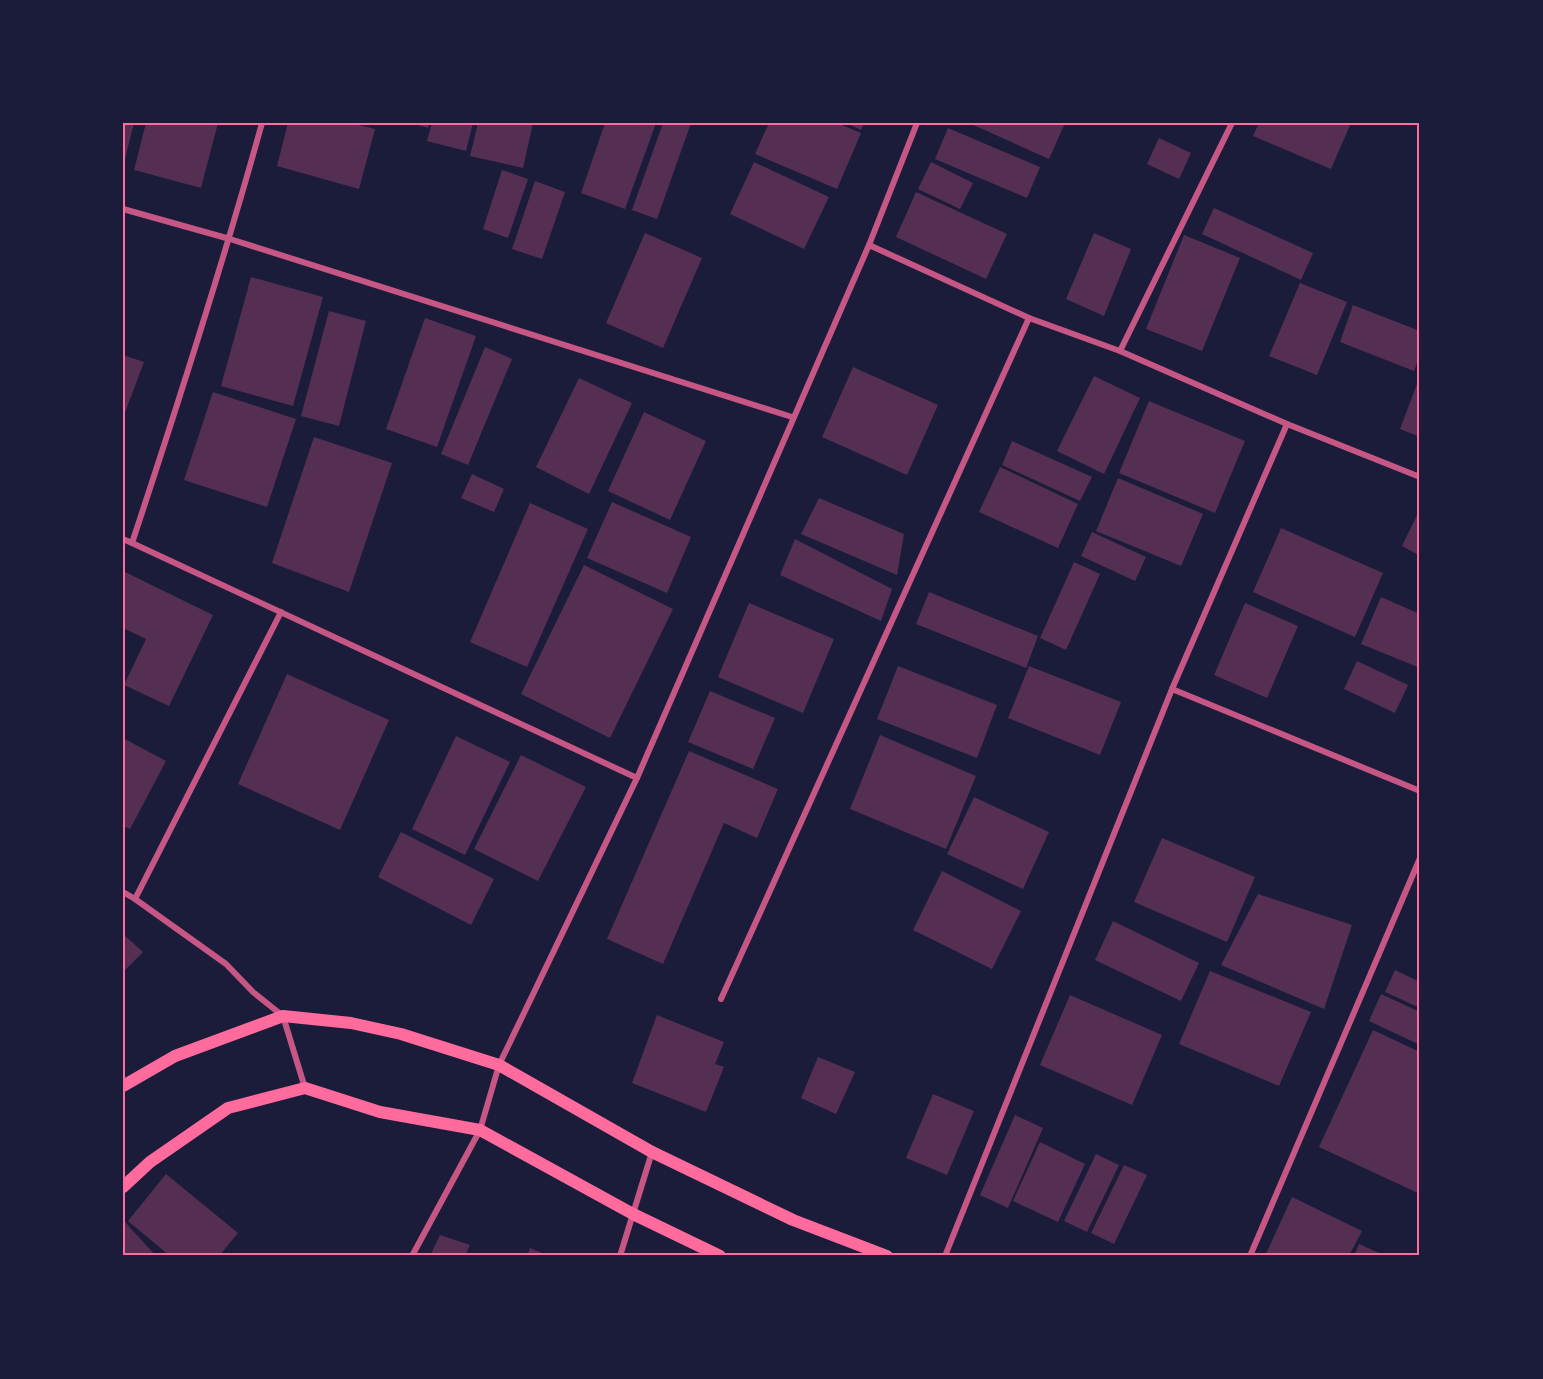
<svg xmlns="http://www.w3.org/2000/svg" width="1543" height="1379" viewBox="0 0 1543 1379" font-family="Rubik,sans-serif">
<rect width="100%" height="100%" fill="#1b1b3a"/>
<g fill="#542f53">
<path d="M 123,123 L 134,123 L 124,163 L 123,163 Z"/>
<path d="M 146,123 L 218,123 L 201,188 L 134,170 Z"/>
<path d="M 288,123 L 351,123 L 375,129 L 359,189 L 277,166 Z"/>
<path d="M 411,123 L 429,123 L 428,128 Z"/>
<path d="M 432,123 L 473,123 L 466,151 L 427,141 Z"/>
<path d="M 478,123 L 533,123 L 523,168 L 470,156 Z"/>
<path d="M 605,123 L 656,123 L 625,209 L 581,193 Z"/>
<path d="M 663,123 L 691,123 L 657,219 L 632,210 Z"/>
<path d="M 769,123 L 837,123 L 861,133 L 837,189 L 755,154 Z"/>
<path d="M 846,123 L 864,123 L 861,130 Z"/>
<path d="M 969,123 L 1065,123 L 1049,159 Z"/>
<path d="M 1259,123 L 1351,123 L 1331,169 L 1253,136 Z"/>
<path d="M 948,128 L 1040,167 L 1027,198 L 935,159 Z"/>
<path d="M 1159,138 L 1191,153 L 1179,179 L 1147,164 Z"/>
<path d="M 754,162 L 829,197 L 804,249 L 730,214 Z"/>
<path d="M 931,162 L 973,183 L 960,209 L 918,189 Z"/>
<path d="M 502,170 L 528,179 L 508,238 L 483,229 Z"/>
<path d="M 535,181 L 565,192 L 542,259 L 512,249 Z"/>
<path d="M 916,192 L 1007,234 L 986,279 L 896,237 Z"/>
<path d="M 1214,208 L 1313,253 L 1301,280 L 1202,234 Z"/>
<path d="M 645,233 L 702,258 L 663,348 L 606,323 Z"/>
<path d="M 1094,233 L 1131,249 L 1104,316 L 1066,299 Z"/>
<path d="M 1184,235 L 1240,258 L 1202,351 L 1146,329 Z"/>
<path d="M 251,277 L 323,297 L 293,406 L 221,386 Z"/>
<path d="M 1300,283 L 1347,302 L 1317,375 L 1269,356 Z"/>
<path d="M 1353,305 L 1420,331 L 1420,356 L 1414,371 L 1340,342 Z"/>
<path d="M 329,311 L 366,321 L 339,426 L 301,416 Z"/>
<path d="M 425,318 L 476,336 L 437,447 L 386,429 Z"/>
<path d="M 485,347 L 512,359 L 468,465 L 441,454 Z"/>
<path d="M 123,355 L 144,362 L 123,418 Z"/>
<path d="M 853,367 L 938,405 L 907,475 L 822,437 Z"/>
<path d="M 1094,376 L 1140,398 L 1104,474 L 1057,451 Z"/>
<path d="M 1420,376 L 1420,437 L 1400,429 Z"/>
<path d="M 579,378 L 632,403 L 589,494 L 536,467 Z"/>
<path d="M 213,392 L 296,419 L 267,507 L 184,480 Z"/>
<path d="M 1149,401 L 1245,441 L 1215,513 L 1119,473 Z"/>
<path d="M 644,412 L 706,441 L 670,520 L 608,491 Z"/>
<path d="M 314,437 L 392,463 L 349,592 L 272,563 Z"/>
<path d="M 1012,441 L 1092,477 L 1080,501 L 1002,465 Z"/>
<path d="M 1000,467 L 1078,504 L 1058,548 L 979,512 Z"/>
<path d="M 472,474 L 504,489 L 494,512 L 461,498 Z"/>
<path d="M 1118,478 L 1203,514 L 1181,566 L 1096,531 Z"/>
<path d="M 819,498 L 904,534 L 897,575 L 801,534 Z"/>
<path d="M 612,502 L 691,537 L 667,593 L 587,558 Z"/>
<path d="M 530,503 L 588,529 L 527,667 L 470,642 Z"/>
<path d="M 1420,509 L 1420,556 L 1402,546 Z"/>
<path d="M 1281,528 L 1383,573 L 1355,637 L 1253,592 Z"/>
<path d="M 1092,532 L 1146,557 L 1135,581 L 1081,556 Z"/>
<path d="M 795,539 L 892,589 L 881,621 L 780,575 Z"/>
<path d="M 1074,562 L 1100,574 L 1066,650 L 1040,638 Z"/>
<path d="M 584,565 L 673,609 L 610,738 L 521,694 Z"/>
<path d="M 123,571 L 213,615 L 169,706 L 124,685 L 146,639 L 123,628 Z"/>
<path d="M 929,592 L 1038,636 L 1026,668 L 916,624 Z"/>
<path d="M 1381,597 L 1420,614 L 1420,668 L 1361,644 Z"/>
<path d="M 749,603 L 834,639 L 803,713 L 718,677 Z"/>
<path d="M 1245,603 L 1298,626 L 1267,698 L 1214,675 Z"/>
<path d="M 1357,661 L 1408,685 L 1395,713 L 1344,689 Z"/>
<path d="M 898,666 L 997,705 L 977,758 L 877,719 Z"/>
<path d="M 1029,666 L 1121,702 L 1100,755 L 1008,718 Z"/>
<path d="M 287,674 L 389,720 L 340,830 L 238,784 Z"/>
<path d="M 710,691 L 775,718 L 753,769 L 688,742 Z"/>
<path d="M 880,735 L 976,776 L 946,849 L 850,809 Z"/>
<path d="M 456,736 L 510,762 L 465,855 L 412,829 Z"/>
<path d="M 123,738 L 166,761 L 130,829 L 123,826 Z"/>
<path d="M 689,751 L 778,789 L 757,838 L 724,823 L 663,964 L 607,939 Z"/>
<path d="M 521,755 L 586,787 L 538,881 L 474,849 Z"/>
<path d="M 974,797 L 1049,832 L 1023,889 L 947,854 Z"/>
<path d="M 401,832 L 494,879 L 471,925 L 378,877 Z"/>
<path d="M 1162,838 L 1255,877 L 1227,942 L 1134,902 Z"/>
<path d="M 942,871 L 1021,911 L 992,969 L 913,930 Z"/>
<path d="M 1258,894 L 1352,925 L 1324,1009 L 1221,965 Z"/>
<path d="M 1113,921 L 1199,963 L 1181,1001 L 1095,960 Z"/>
<path d="M 123,934 L 143,952 L 123,972 Z"/>
<path d="M 1395,970 L 1420,982 L 1420,1008 L 1385,992 Z"/>
<path d="M 1210,971 L 1311,1012 L 1279,1086 L 1179,1044 Z"/>
<path d="M 1381,994 L 1420,1012 L 1420,1045 L 1369,1021 Z"/>
<path d="M 1070,995 L 1162,1035 L 1132,1105 L 1040,1065 Z"/>
<path d="M 657,1015 L 724,1042 L 715,1064 L 724,1067 L 706,1112 L 632,1083 Z"/>
<path d="M 1373,1030 L 1420,1052 L 1420,1194 L 1319,1147 Z"/>
<path d="M 818,1057 L 855,1072 L 836,1114 L 801,1098 Z"/>
<path d="M 933,1094 L 974,1111 L 947,1175 L 906,1158 Z"/>
<path d="M 1015,1115 L 1043,1128 L 1008,1208 L 980,1195 Z"/>
<path d="M 1040,1142 L 1085,1164 L 1058,1222 L 1013,1201 Z"/>
<path d="M 1096,1154 L 1119,1165 L 1087,1232 L 1064,1221 Z"/>
<path d="M 1124,1165 L 1147,1175 L 1114,1244 L 1091,1233 Z"/>
<path d="M 166,1174 L 238,1233 L 219,1256 L 170,1256 L 128,1221 Z"/>
<path d="M 1292,1197 L 1362,1231 L 1349,1256 L 1265,1256 Z"/>
<path d="M 125,1222 L 156,1256 L 123,1256 L 123,1224 Z"/>
<path d="M 440,1235 L 470,1245 L 465,1256 L 430,1256 Z"/>
<path d="M 1359,1244 L 1386,1256 L 1354,1256 Z"/>
<path d="M 530,1248 L 549,1256 L 527,1256 Z"/>
</g>
<g fill="none" stroke-linecap="round" stroke-linejoin="round">
<g stroke="#c65784" stroke-width="6">
<path d="M 262,123 C 223,264 178,404 132,543 L 637,778"/>
<path d="M 123,209 L 230,239 L 792,417"/>
<path d="M 869,245 L 1029,318 L 1120,351 L 1287,424 L 1172,689 L 945,1256"/>
<path d="M 1120,351 L 1232,123"/>
<path d="M 1287,424 L 1420,477"/>
<path d="M 123,539 L 132,543"/>
<path d="M 1172,689 L 1420,791"/>
<path d="M 123,892 L 135,899 L 226,964 L 253,992 L 283,1016 L 305,1088"/>
<path d="M 135,899 L 281,612"/>
<path d="M 721,999 L 1029,318"/>
<path d="M 412,1256 L 480,1130 L 499,1065 L 637,778 L 869,245 L 917,123"/>
<path d="M 620,1256 L 652,1152"/>
<path d="M 1250,1256 L 1420,858"/>
</g>
<g stroke="#ff6b9d" stroke-width="12">
<path d="M 123,1086 L 175,1056 L 283,1016 L 351,1023 L 401,1034 L 499,1065 L 652,1152 L 793,1220 L 887,1256"/>
<path d="M 123,1187 L 150,1162 L 228,1108 L 305,1088 L 380,1112 L 480,1130 L 633,1214 L 720,1256"/>
</g>
</g>
<rect width="1543" height="1379" fill="none" stroke="#1b1b3a" stroke-width="249"/>
<rect x="124" y="124" width="1294" height="1130" fill="none" stroke="#ff6b9d" stroke-width="2"/>
</svg>
